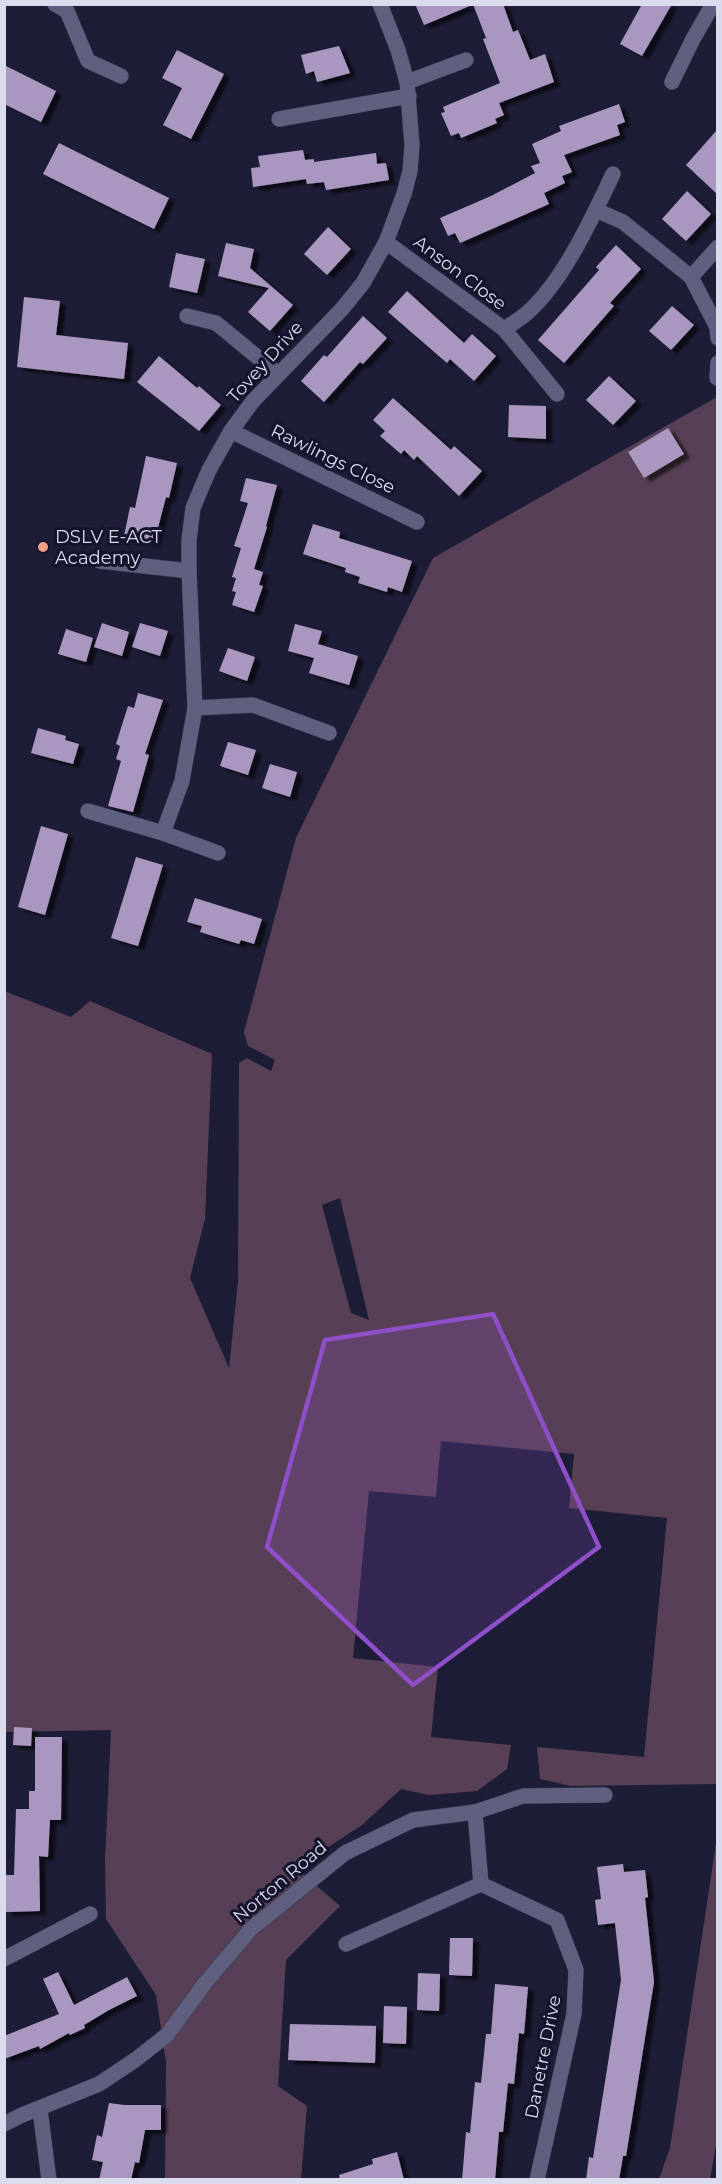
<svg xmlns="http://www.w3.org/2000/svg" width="722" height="2184" viewBox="0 0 722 2184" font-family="Montserrat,sans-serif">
<defs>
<filter id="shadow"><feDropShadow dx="6" dy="4" stdDeviation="1.5" flood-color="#0009"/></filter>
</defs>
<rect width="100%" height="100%" fill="#1e1d37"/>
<g fill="#574055" fill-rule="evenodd">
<path d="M 717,397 L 717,1784 L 571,1786 L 540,1779 L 537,1747 L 644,1757 L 667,1518 L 569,1508 L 574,1454 L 441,1441 L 436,1497 L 369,1491 L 353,1658 L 438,1667 L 431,1737 L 511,1745 L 507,1769 L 477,1791 L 429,1795 L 401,1789 L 362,1825 L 296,1868 L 340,1906 L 286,1960 L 278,2086 L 307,2106 L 301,2179 L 165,2179 L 166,2062 L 156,1995 L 106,1919 L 105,1860 L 111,1730 L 5,1732 L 4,991 L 71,1017 L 90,1001 L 212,1054 L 205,1219 L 190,1278 L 229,1368 L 238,1282 L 239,1063 L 247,1058 L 271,1071 L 275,1060 L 248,1046 L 244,1032 L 296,838 L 433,558 ZM 340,1198 L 369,1320 L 351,1313 L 322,1205 Z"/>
<path d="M 717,1837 L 717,2139 L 710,2179 L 659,2179 L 670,2148 Z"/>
</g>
<g fill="#aa97c0" filter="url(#shadow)">
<path d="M 415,4 L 472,4 L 472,5 L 424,25 Z"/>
<path d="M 473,4 L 503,4 L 513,32 L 518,30 L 530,60 L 545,54 L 554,82 L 499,103 L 504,115 L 495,119 L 497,123 L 461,138 L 459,133 L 451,136 L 441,113 L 445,112 L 443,107 L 500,83 L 483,39 L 486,38 Z"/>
<path d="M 642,4 L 672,4 L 642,56 L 620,44 Z"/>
<path d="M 339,46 L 350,73 L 317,82 L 314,71 L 306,74 L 301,55 Z"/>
<path d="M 177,50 L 224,74 L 191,139 L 163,125 L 182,88 L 162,78 Z"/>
<path d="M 4,65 L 56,91 L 41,122 L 4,104 Z"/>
<path d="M 619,104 L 625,122 L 617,125 L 620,135 L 564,155 L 572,172 L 562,176 L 565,183 L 544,193 L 549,204 L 460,243 L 455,233 L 448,236 L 440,218 L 491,196 L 535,173 L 531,166 L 540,163 L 532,144 L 561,131 L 559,126 Z"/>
<path d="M 717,130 L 717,194 L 686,165 Z"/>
<path d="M 59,143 L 169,198 L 154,229 L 43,174 Z"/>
<path d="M 303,150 L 305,160 L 314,159 L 314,162 L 376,153 L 377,164 L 386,163 L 389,180 L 326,190 L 324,182 L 307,184 L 306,179 L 253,187 L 251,168 L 260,167 L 258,156 Z"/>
<path d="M 687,191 L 711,214 L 686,241 L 662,219 Z"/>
<path d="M 328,227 L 351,249 L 327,275 L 304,254 Z"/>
<path d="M 226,243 L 254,249 L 250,268 L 293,305 L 270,331 L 248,312 L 269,288 L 218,276 Z"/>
<path d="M 616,245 L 641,269 L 610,303 L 614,306 L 564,363 L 538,340 L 599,270 L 596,267 Z"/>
<path d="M 176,253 L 205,259 L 197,293 L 169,287 Z"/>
<path d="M 407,291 L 464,343 L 472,334 L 496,356 L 474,381 L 450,359 L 447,363 L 388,312 Z"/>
<path d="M 24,297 L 60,301 L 56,335 L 128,343 L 124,379 L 17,367 Z"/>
<path d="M 672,306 L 694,325 L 671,350 L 649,331 Z"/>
<path d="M 363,316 L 387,338 L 363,364 L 360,362 L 324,402 L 301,381 L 324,355 L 327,357 Z"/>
<path d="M 159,356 L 197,388 L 199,386 L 221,405 L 199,431 L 137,382 Z"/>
<path d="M 609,376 L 636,401 L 613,425 L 586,400 Z"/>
<path d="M 393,398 L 451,450 L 454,446 L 482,471 L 459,496 L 417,456 L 414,460 L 404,450 L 401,454 L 380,436 L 385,431 L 373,420 Z"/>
<path d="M 509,405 L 546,406 L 546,439 L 508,437 Z"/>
<path d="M 668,428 L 684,454 L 644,478 L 628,452 Z"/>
<path d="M 146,456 L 177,463 L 169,498 L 166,497 L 154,543 L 124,536 L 130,507 L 135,508 Z"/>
<path d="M 246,478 L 277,485 L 266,526 L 267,527 L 254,569 L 263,572 L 259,585 L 263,586 L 254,612 L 232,605 L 236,592 L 232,591 L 236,578 L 232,577 L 241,548 L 234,546 L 248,503 L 240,501 Z"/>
<path d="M 313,524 L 340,532 L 339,538 L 412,561 L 402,592 L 388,587 L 387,592 L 358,583 L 360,577 L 345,572 L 346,568 L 303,554 Z"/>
<path d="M 102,623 L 129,632 L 122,656 L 94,647 Z"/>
<path d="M 140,623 L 168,631 L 160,656 L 132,647 Z"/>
<path d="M 295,624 L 322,631 L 318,644 L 358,656 L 349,685 L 309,673 L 314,658 L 288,651 Z"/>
<path d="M 66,629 L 93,638 L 86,662 L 58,654 Z"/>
<path d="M 228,648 L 255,657 L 247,681 L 219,671 Z"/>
<path d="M 138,693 L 163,700 L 145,754 L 149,755 L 133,812 L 108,806 L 121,761 L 116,759 L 120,746 L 116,744 L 128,706 L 134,708 Z"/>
<path d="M 38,728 L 66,736 L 65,740 L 79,744 L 73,764 L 31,753 Z"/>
<path d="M 228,742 L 256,750 L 248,775 L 220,766 Z"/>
<path d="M 270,764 L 297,772 L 290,797 L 262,788 Z"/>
<path d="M 41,826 L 68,834 L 45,915 L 18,907 Z"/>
<path d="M 136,857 L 163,865 L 138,946 L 111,938 Z"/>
<path d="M 195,898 L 262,919 L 254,944 L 241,940 L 239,944 L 200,932 L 202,926 L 187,922 Z"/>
<path d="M 14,1727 L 32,1728 L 31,1746 L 13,1745 Z"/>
<path d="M 35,1737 L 62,1737 L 61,1820 L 50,1820 L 48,1857 L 39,1856 L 40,1911 L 6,1912 L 5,1875 L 14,1875 L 16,1809 L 29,1809 L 29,1791 L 35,1791 Z"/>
<path d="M 623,1864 L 624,1872 L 645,1870 L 648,1897 L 645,1898 L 654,1982 L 626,2156 L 623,2156 L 619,2180 L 586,2180 L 589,2157 L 593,2158 L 621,1980 L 615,1923 L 598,1925 L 595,1900 L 601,1899 L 597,1867 Z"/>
<path d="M 450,1938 L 473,1938 L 472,1976 L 449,1975 Z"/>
<path d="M 58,1972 L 74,2005 L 127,1977 L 137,1996 L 109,2010 L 84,2025 L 85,2028 L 70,2035 L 69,2033 L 40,2049 L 39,2046 L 4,2059 L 4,2036 L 59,2014 L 43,1979 Z"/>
<path d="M 418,1973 L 440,1974 L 439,2011 L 417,2010 Z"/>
<path d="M 495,1984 L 528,1987 L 524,2034 L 519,2033 L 514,2084 L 508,2083 L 503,2132 L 499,2132 L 495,2180 L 462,2180 L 466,2132 L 470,2133 L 475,2082 L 481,2083 L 486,2034 L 491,2034 Z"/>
<path d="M 384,2006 L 407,2007 L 406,2044 L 383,2043 Z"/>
<path d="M 290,2024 L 376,2026 L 375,2063 L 288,2060 Z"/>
<path d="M 109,2103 L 124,2105 L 161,2105 L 161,2130 L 145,2130 L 139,2163 L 135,2162 L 131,2180 L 99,2180 L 103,2162 L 92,2160 L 97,2135 L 102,2137 Z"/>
<path d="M 397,2152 L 404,2180 L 340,2180 L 339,2175 L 373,2164 L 372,2159 Z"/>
</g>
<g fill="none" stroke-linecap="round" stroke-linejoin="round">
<defs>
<g id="minor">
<path d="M 55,4 L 67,11 L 88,61 L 121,76"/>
<path d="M 407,82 L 466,60"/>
<path d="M 672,82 L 693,39 L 713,4"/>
<path d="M 279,119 L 409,96"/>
<path d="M 596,210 L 623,222 L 691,277 L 717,327 L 718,338"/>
<path d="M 386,242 L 504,329 C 512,324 520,319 527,313 C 563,282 592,218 613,174"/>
<path d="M 691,277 L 718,247"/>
<path d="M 187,316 L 216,323 L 278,374"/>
<path d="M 504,329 L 557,394"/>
<path d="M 717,378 L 718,363"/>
<path d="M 231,431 L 417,522"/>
<path d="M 100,561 L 189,571"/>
<path d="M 195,708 L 253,705 L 329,733"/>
<path d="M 88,811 L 163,833 L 218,853"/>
<path d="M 163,833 L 182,781 L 195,708 L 189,571 L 189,540 L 193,508 L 209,470 L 231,431 L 253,401 L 342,309 L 363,283 L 386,242 L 404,194 L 410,171 L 412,145 L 407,82 L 398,50 L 380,4"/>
<path d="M 475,1812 L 481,1884 L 557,1920 L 576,1970 L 574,2014 L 537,2180"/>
<path d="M 346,1944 L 481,1884"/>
<path d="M 4,1959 L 90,1914"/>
<path d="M 40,2109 L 49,2180"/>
<path d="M 4,2124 L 22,2115 L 99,2084 L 135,2060 L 167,2035 L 205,1983 L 251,1929 L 345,1853 L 413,1820 L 475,1812 L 523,1796 L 605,1795"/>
</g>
</defs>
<use href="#minor" stroke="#3a3950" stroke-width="16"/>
<use href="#minor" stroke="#5f607f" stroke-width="15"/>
</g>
<path fill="#8e4fc8" fill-opacity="0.2" stroke="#8e4fc8" stroke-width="4.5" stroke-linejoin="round" d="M 493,1314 L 599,1547 L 413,1685 L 267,1547 L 325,1340 Z"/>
<circle fill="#f39f82" stroke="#15142d" stroke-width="2" cx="43" cy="547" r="6"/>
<g text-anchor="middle" stroke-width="6" stroke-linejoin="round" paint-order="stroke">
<g font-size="18" fill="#dadcee" stroke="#15142d">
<text transform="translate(460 273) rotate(37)" y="6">Anson Close</text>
<text transform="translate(265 362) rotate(-48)" y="6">Tovey Drive</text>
<text transform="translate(333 459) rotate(26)" y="6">Rawlings Close</text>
<text transform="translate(280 1882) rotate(-40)" y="6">Norton Road</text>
<text transform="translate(543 2057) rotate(-79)" y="6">Danetre Drive</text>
</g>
<g font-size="18" fill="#dadcee" stroke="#15142d" text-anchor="start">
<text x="55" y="543">DSLV E-ACT<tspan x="55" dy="21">Academy</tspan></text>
</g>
</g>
<rect width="722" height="2184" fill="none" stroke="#dadcee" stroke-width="12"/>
</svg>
